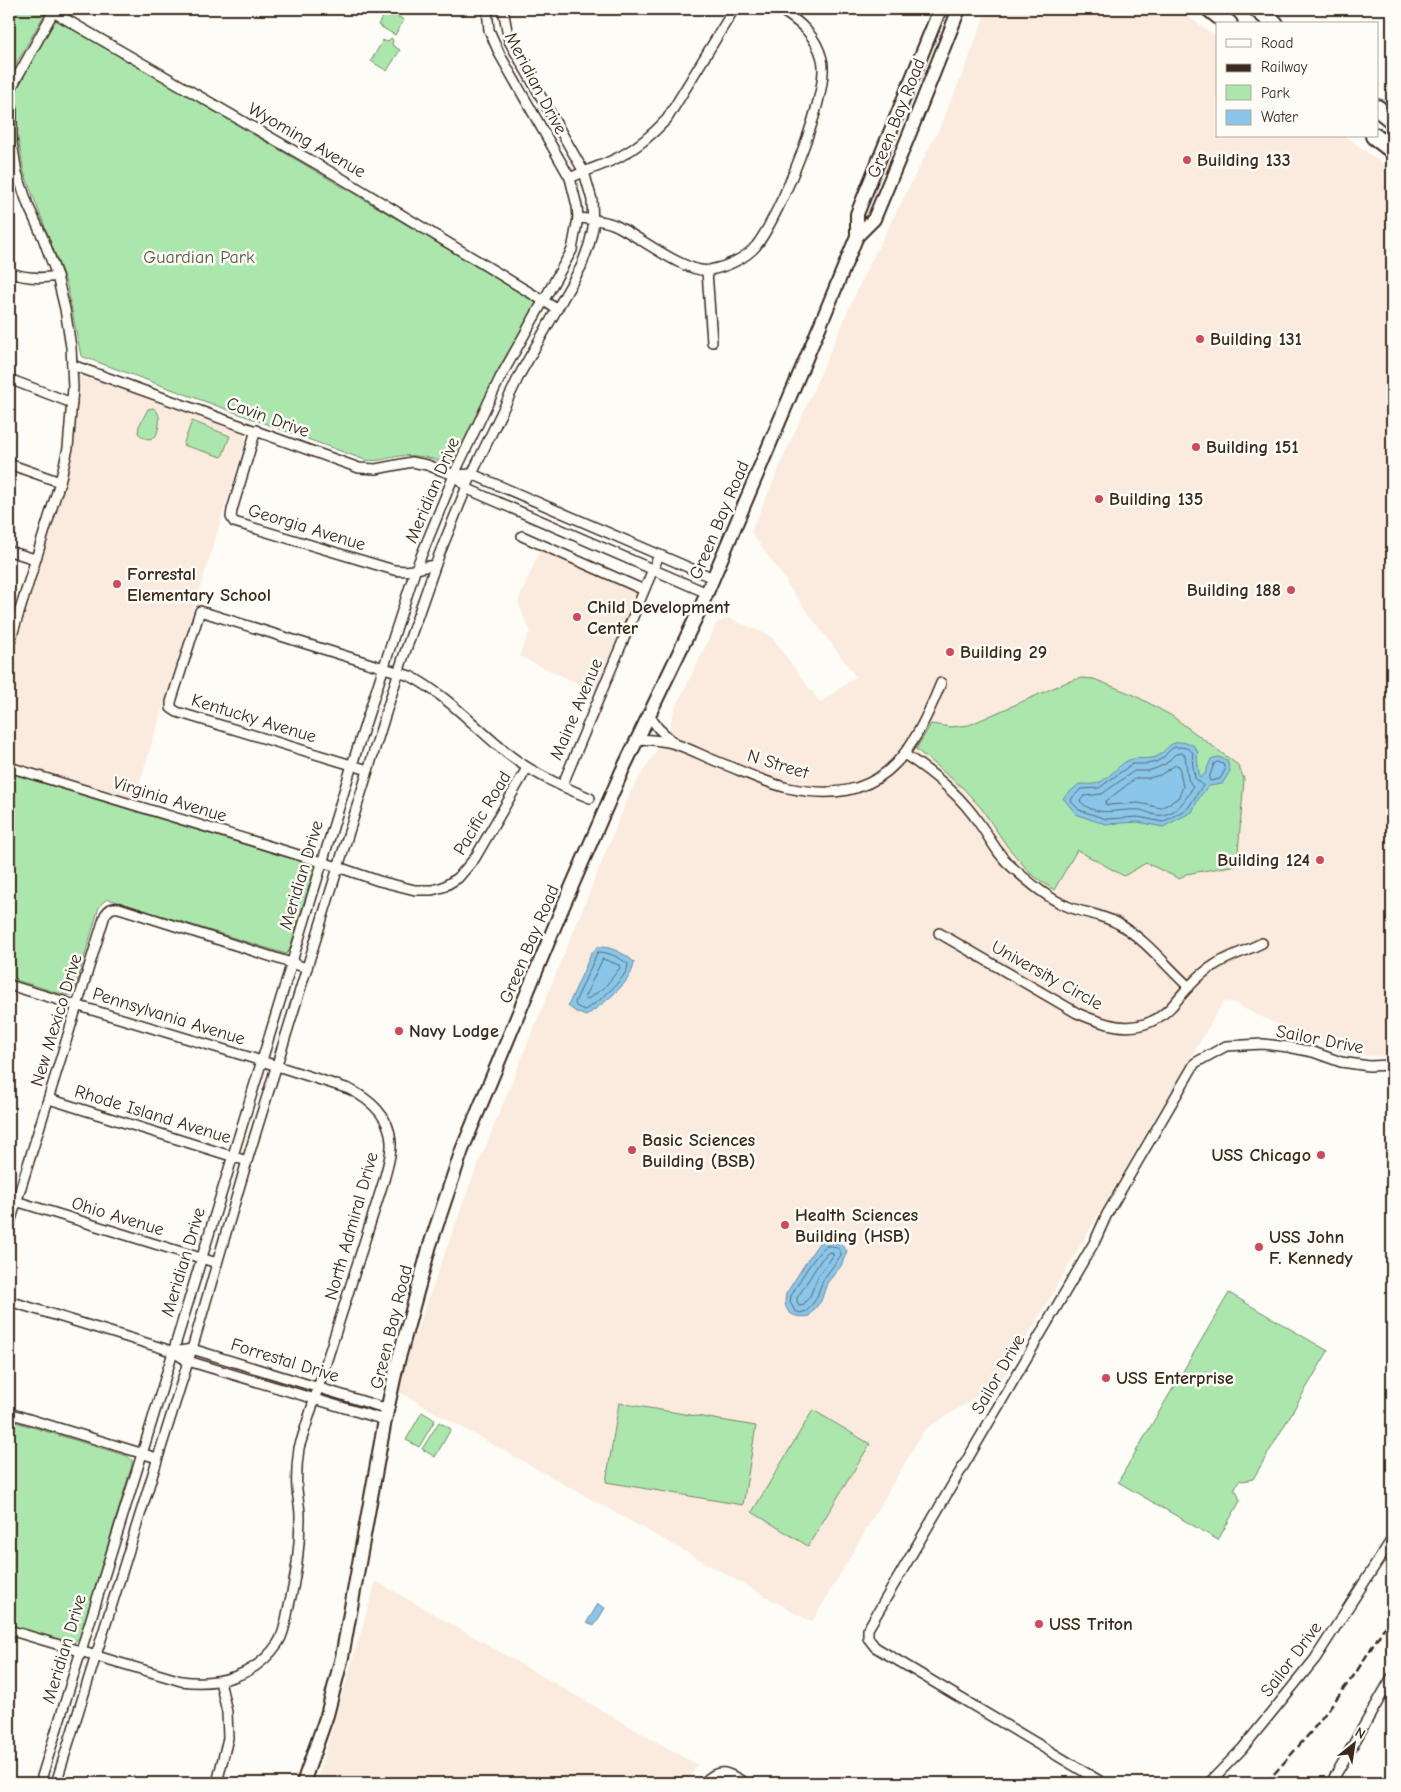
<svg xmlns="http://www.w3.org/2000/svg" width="1401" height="1792" viewBox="0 0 1401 1792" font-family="'Comic Neue',sans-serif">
<rect width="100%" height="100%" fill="#fdfcf7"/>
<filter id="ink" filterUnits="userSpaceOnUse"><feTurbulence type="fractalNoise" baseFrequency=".02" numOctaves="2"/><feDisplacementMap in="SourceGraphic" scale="10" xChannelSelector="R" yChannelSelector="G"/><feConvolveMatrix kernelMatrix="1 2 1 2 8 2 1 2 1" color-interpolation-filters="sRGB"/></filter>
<g filter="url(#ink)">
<g fill="#faebde">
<path d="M 987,9 L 1177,9 L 1217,37 L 1217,136 L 1345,136 L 1392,171 L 1392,1056 L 1369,1056 L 1347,1054 L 1328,1048 L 1231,1002 L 1223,1002 L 997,1388 L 989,1389 L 924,1430 L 812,1622 L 395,1390 L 469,1187 L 630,793 L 669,730 L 674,711 L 717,623 L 729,618 L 772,637 L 820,703 L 856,677 L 786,583 L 787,582 L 751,532 L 863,277 L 939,129 L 966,66 Z"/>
<path d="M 84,373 L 240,430 L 246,434 L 244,446 L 134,801 L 9,763 L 9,669 L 70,463 L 74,437 L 78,378 L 80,374 Z"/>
<path d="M 541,548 L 638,592 L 639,596 L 596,692 L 519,656 L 530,631 L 518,602 Z"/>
<path d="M 376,1581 L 697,1765 L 686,1783 L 316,1783 Z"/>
</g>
<g fill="#abe7ad" stroke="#738866">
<path d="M 9,9 L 42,9 L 44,15 L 15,66 L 9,71 Z"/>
<path d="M 386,10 L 404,20 L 395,35 L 378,25 Z"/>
<path d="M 57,19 L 431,239 L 537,303 L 469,430 L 457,457 L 450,464 C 433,459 418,454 400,456 C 386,458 380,462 365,460 L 81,356 L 67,285 L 24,172 L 11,97 L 53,22 Z"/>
<path d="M 391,38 L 393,40 L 392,45 L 400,50 L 387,71 L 371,61 L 383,40 L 387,42 Z"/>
<path d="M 153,408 C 163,414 159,427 156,436 C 149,441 144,439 138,433 L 139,426 L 148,409 Z"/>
<path d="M 192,421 L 230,436 L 222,457 L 183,445 Z"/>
<path d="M 1081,678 L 1094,679 L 1134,695 L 1172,716 L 1238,765 L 1244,779 L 1237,865 L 1186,874 L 1180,879 L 1146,863 L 1124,876 L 1077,850 L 1054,890 L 1031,874 L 1007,846 L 982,809 L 963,788 L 916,749 L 931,724 L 951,727 L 969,725 L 1067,682 Z"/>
<path d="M 9,773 L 306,863 L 313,868 L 313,874 L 289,951 L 286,954 L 108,899 L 103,902 L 99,907 L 75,990 L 71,995 L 65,995 L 9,978 Z"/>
<path d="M 1229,1293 L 1328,1351 L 1253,1479 L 1243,1481 L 1239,1480 L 1234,1490 L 1237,1492 L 1240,1501 L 1218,1540 L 1118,1482 Z"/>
<path d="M 619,1403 L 756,1426 L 743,1505 L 606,1482 Z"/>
<path d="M 813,1410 L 870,1444 L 808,1546 L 752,1512 Z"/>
<path d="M 422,1412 L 435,1420 L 419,1447 L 406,1440 Z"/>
<path d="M 9,1420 L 127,1456 L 132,1460 L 132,1465 L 80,1637 L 74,1643 L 69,1643 L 9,1625 Z"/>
<path d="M 439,1422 L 451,1429 L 435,1457 L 422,1449 Z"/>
</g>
<g fill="#89c6e9" stroke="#6a8898">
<path d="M 1182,742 L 1193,745 L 1198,752 C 1196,761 1199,769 1200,778 L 1205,774 L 1211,759 L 1218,757 L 1227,760 L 1230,771 L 1222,784 L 1209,786 L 1200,796 L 1192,812 L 1163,827 L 1138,822 L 1106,824 L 1092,820 L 1076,814 L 1063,798 L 1079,784 C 1084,784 1093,785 1098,783 C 1110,778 1118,765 1129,760 C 1137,757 1147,760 1156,757 C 1168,751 1165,743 1182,742 Z"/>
<path d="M 597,947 C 608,945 626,954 634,962 C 633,983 602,1004 586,1016 L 576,1012 L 568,1006 L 592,952 Z"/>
<path d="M 827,1240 C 836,1241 841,1244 847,1251 L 841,1266 L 827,1283 L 821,1301 L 809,1316 C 793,1319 782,1312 786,1294 L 812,1253 L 819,1243 Z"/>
<path d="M 598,1604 L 605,1608 L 594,1626 L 587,1622 Z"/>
</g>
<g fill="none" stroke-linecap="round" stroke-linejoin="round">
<g stroke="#5a686f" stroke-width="1">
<path d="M 1175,747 C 1182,747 1189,747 1193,753 C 1191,761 1194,770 1195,778 L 1203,785 L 1188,808 L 1163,822 L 1138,817 L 1106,819 L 1079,810 L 1071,801 L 1072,798 L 1081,789 L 1099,788 L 1132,764 L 1147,764 L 1156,762 L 1163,758 L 1169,751 Z"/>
<path d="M 1181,753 L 1185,755 L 1188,779 L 1193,787 C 1185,800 1179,812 1163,815 C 1155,817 1147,811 1140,810 C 1120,808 1096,819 1080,801 L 1084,796 L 1102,794 L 1134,771 L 1148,771 L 1157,768 L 1167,763 L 1174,755 Z"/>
<path d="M 1218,762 L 1223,764 L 1225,770 L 1220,779 L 1210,781 L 1209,778 L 1214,764 Z"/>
<path d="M 1176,765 L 1179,766 L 1183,787 L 1178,798 L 1170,803 L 1161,808 L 1139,803 L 1108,805 L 1105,804 L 1106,801 L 1136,778 L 1149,778 L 1160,775 Z"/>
<path d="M 598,952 C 609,952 620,958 628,964 C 629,977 596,1005 584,1010 L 576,1006 L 575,1003 Z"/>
<path d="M 603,959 L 619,965 L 620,968 L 604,988 L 586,1000 L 585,997 Z"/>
<path d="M 827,1246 C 833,1245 841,1248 841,1255 L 823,1280 L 816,1299 L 807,1311 L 800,1313 L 795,1311 L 790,1302 L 791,1296 C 797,1285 817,1250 827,1246 Z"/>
<path d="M 829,1252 L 833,1253 L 833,1256 L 818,1276 L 810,1296 L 803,1305 L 799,1306 L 797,1301 L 797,1298 L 821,1260 Z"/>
</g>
<defs>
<g id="street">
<path d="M 48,9 L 341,178 L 557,309"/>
<path d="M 9,86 L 12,111 L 12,143 L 17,173 L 28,205 L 43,238 L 57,276 L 65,309 L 71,347 L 73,388 L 68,448 L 60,482 L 9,645"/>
<path d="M 9,92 L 55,9"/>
<path d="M 570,178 C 586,170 605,165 621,156 C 638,147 653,134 667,119 L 734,9"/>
<path d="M 578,218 C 590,219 604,220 615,225 C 637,235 687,275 710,270 C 726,267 746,258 756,246 C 779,217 831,93 822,59 C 816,35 799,21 779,9"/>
<path d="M 707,271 L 712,342"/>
<path d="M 9,272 C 24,278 40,279 57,276"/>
<path d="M 72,365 L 359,468 L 376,469 L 412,462 L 427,465 L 454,475 L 472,474 L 713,578"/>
<path d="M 9,379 L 72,403"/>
<path d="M 256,430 L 232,510 L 231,517 L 234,522 L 394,570 C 413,573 418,567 435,565"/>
<path d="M 9,464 L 60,482"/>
<path d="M 454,475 L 470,490 L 707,593"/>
<path d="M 522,536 L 644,590"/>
<path d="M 9,551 L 35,559"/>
<path d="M 649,715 L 658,728 L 674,743"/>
<path d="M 638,739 C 650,740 664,740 675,744 C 691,749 705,757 721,763 C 742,771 766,783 788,788 C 880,807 910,759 941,683"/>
<path d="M 904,754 C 932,772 960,795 979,823 C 990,838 998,856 1013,868 C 1029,882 1048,899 1069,907 C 1085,913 1103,915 1119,924 C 1146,940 1166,966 1189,987"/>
<path d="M 9,767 L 338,867 L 379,881 L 415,890 L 432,890 L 443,887 L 458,878 L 475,858 L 527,768"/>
<path d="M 368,770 L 177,712 L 171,708 L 171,702 L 200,611 L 410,676 C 449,696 478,731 512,757 C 536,775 563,787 590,798"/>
<path d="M 562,786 L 659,555"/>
<path d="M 939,933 L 1077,1013 C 1111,1028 1143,1037 1172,1006 C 1184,992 1197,976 1213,966 C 1228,956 1246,951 1262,943"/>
<path d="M 9,985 L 252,1058 L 349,1089 C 369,1099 390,1116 391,1142 C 392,1154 387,1168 384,1180 L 299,1448 C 297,1462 296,1476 297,1490 C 298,1499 300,1508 300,1516 C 300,1548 296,1579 288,1610 C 286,1621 284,1634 278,1643 C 256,1676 219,1686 181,1681 L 9,1630"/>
<path d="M 49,1099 L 247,1161"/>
<path d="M 9,1199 L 217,1263"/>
<path d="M 9,1226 L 105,915 C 109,909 112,907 119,908 L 307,968"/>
<path d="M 9,1301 L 162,1348 L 173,1352 L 188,1361 L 385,1420"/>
<path d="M 173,1352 L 192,1349 L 388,1409"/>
<path d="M 9,1413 L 157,1458"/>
<path d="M 40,1783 L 142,1454 L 352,765 L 415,571 L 457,468 L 500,378 L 572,250 L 578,218 L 577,206 L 570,178 L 500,55 L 489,30 L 487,9"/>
<path d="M 56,1783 L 192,1349 L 247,1161 L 402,661 L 439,555 L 472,474 L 520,374 L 581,267 L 589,245 L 593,228 L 592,200 L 584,172 L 509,41 L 503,9"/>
<path d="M 217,1783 L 228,1738 L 227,1712 L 220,1681"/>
<path d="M 704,1783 C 719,1766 729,1773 745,1783"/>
<path d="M 1103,1783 L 875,1647 L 868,1638 L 868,1629 L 1095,1241 L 1107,1214 L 1195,1063 L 1226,1046 L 1263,1044 L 1288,1047 L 1313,1052 L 1341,1062 L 1369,1066 L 1392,1065"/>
<path d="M 1209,1783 L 1242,1749 L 1315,1659 L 1392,1539"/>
<path d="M 1331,1783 L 1392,1677"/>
</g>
<g id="secondary">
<path d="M 857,236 L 874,219 L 909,135 L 959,9"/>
<path d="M 303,1783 L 327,1715 L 342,1657 L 385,1420 L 397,1365 L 430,1245 L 462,1150 L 561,911 L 622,771 L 700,609 L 824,316 L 857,236 L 857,214 L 940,9"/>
</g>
<g id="highway">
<path d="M 1210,9 L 1229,24"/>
<path d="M 1257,9 L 1275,24"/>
<path d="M 1377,108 L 1392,120"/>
<path d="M 1374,136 L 1392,150"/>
</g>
</defs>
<use href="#street" stroke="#3b2a1e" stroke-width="12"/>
<use href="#secondary" stroke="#3b2a1e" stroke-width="16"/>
<use href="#highway" stroke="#3b2a1e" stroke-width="20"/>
<use href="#street" stroke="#fdfcf7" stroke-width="9"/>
<use href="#secondary" stroke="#fdfcf7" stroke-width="12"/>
<use href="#highway" stroke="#fdfcf7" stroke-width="16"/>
<path stroke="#3b2a1e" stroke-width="2.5" stroke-dasharray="8 4" stroke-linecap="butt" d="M 1266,1783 L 1311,1732 L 1355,1674 L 1392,1615"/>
</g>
</g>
<g fill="#d1495b" stroke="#fdfcf7" stroke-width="2">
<circle cx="1187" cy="160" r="5"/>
<circle cx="1200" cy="339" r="5"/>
<circle cx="1196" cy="447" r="5"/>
<circle cx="1099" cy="499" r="5"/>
<circle cx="117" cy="584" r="5"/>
<circle cx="1291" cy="590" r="5"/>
<circle cx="577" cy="617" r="5"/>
<circle cx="950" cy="652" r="5"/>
<circle cx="1320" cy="860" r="5"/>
<circle cx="399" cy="1031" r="5"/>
<circle cx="632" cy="1150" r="5"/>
<circle cx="1321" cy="1155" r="5"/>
<circle cx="785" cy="1225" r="5"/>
<circle cx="1259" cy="1247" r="5"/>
<circle cx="1106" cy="1378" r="5"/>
<circle cx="1039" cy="1624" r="5"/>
</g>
<g text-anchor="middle" stroke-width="5" stroke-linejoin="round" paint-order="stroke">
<g font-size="18" fill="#3b2a1e" stroke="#fdfcf7">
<text transform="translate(536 83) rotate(62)" y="6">Meridian Drive</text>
<text transform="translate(896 118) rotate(-68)" y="6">Green Bay Road</text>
<text transform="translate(307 140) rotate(30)" y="6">Wyoming Avenue</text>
<text transform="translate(268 417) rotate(20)" y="6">Cavin Drive</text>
<text transform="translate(432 490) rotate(-67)" y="6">Meridian Drive</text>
<text transform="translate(719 520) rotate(-67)" y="6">Green Bay Road</text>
<text transform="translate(307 527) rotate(17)" y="6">Georgia Avenue</text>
<text transform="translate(576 709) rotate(-67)" y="6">Maine Avenue</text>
<text transform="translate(254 718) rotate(17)" y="6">Kentucky Avenue</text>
<text transform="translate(778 764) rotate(17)" y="6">N Street</text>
<text transform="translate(170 799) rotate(17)" y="6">Virginia Avenue</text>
<text transform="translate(482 813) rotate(-59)" y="6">Pacific Road</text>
<text transform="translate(301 875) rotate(-73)" y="6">Meridian Drive</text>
<text transform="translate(529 944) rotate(-67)" y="6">Green Bay Road</text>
<text transform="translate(1047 975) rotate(29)" y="6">University Circle</text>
<text transform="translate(169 1016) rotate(17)" y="6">Pennsylvania Avenue</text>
<text transform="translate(56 1020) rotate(-73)" y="6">New Mexico Drive</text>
<text transform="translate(1320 1039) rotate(11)" y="6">Sailor Drive</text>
<text transform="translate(153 1114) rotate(17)" y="6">Rhode Island Avenue</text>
<text transform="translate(118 1216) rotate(17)" y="6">Ohio Avenue</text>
<text transform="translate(351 1226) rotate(-74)" y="6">North Admiral Drive</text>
<text transform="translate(183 1262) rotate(-73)" y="6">Meridian Drive</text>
<text transform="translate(391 1327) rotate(-76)" y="6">Green Bay Road</text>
<text transform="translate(285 1360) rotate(17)" y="6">Forrestal Drive</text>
<text transform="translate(998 1374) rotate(-60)" y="6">Sailor Drive</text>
<text transform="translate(64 1649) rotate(-73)" y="6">Meridian Drive</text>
<text transform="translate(1291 1659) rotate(-53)" y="6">Sailor Drive</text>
</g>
<g font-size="18" font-weight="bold" fill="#3b2a1e" stroke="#fdfcf7" text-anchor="start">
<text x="1197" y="166">Building 133</text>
<text x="1210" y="345">Building 131</text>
<text x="1206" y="453">Building 151</text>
<text x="1109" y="505">Building 135</text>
<text x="127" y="580">Forrestal<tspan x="127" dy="21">Elementary School</tspan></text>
<text x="1281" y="596" text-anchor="end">Building 188</text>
<text x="587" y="613">Child Development<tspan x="587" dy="21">Center</tspan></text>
<text x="960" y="658">Building 29</text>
<text x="1310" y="866" text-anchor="end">Building 124</text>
<text x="409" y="1037">Navy Lodge</text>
<text x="642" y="1146">Basic Sciences<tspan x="642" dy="21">Building (BSB)</tspan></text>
<text x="1311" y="1161" text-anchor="end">USS Chicago</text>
<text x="795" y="1221">Health Sciences<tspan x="795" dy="21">Building (HSB)</tspan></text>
<text x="1269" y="1243">USS John<tspan x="1269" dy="21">F. Kennedy</tspan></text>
<text x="1116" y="1384">USS Enterprise</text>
<text x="1049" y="1630">USS Triton</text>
</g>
<g font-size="18" fill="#575942" stroke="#fdfcf7">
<text x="199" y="263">Guardian Park</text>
</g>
</g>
<rect width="1401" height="1792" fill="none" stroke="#fdfcf7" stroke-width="30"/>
<rect x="15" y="15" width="1371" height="1762" fill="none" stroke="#3b2a1e" stroke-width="2" filter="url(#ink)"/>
<rect x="1216" y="22" width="162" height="115" fill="#fdfcf7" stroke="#afa8a0"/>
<rect x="1226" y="39" width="25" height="8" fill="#fdfcf7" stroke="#afa8a0"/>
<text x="1261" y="48" font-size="15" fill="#3b2a1e">Road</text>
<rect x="1226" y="64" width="25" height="8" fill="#3b2a1e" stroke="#afa8a0"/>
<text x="1261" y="72" font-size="15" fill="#3b2a1e">Railway</text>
<rect x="1226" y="85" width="25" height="15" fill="#abe7ad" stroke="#afa8a0"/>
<text x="1261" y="98" font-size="15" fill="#3b2a1e">Park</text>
<rect x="1226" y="110" width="25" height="15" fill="#89c6e9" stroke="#afa8a0"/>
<text x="1261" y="122" font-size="15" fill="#3b2a1e">Water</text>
<g transform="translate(1354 1744) rotate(30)" stroke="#fdfcf7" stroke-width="4" paint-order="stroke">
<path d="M0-4L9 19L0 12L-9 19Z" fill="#3b2a1e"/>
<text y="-8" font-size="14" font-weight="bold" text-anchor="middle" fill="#3b2a1e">N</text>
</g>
</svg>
